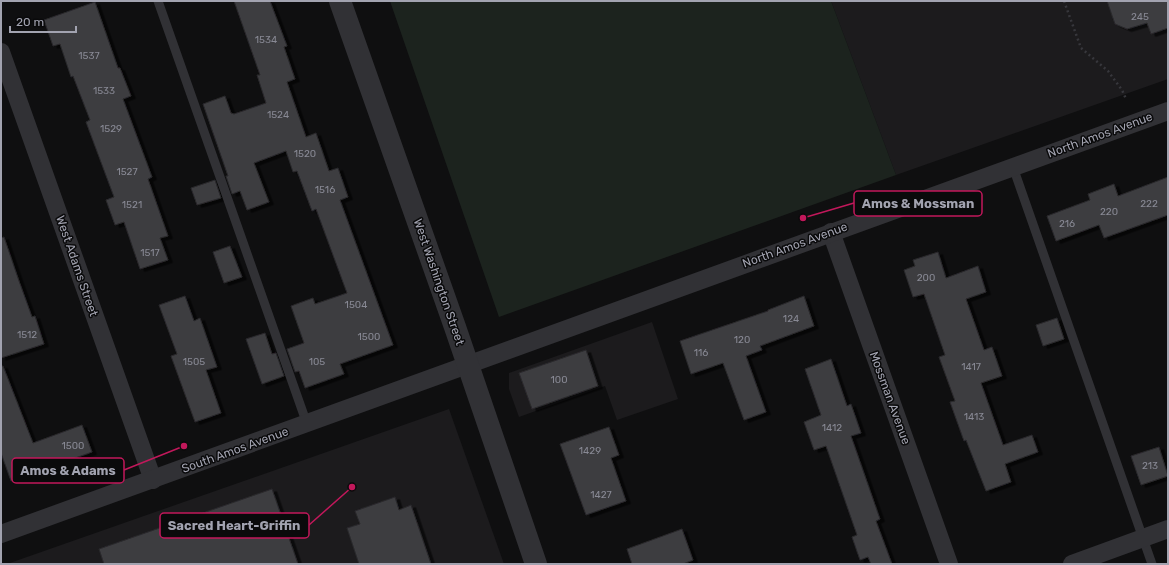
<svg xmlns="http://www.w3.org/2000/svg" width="1169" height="565" viewBox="0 0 1169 565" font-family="Rubik,sans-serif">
<defs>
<filter id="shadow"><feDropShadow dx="4.5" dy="2.5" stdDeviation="0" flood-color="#0009"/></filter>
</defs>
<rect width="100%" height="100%" fill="#0f0f10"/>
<g fill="#1c1b1d">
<path d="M 831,1 L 1168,1 L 1168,79 L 896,175 Z"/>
<path d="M 652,322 L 678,399 L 617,420 L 605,386 L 519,417 L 509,389 L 509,373 Z"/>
<path d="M 449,409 L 504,564 L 7,564 Z"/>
</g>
<path fill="#1c231e" d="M 390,1 L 831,1 L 896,175 L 499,317 Z"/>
<g fill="#3c3c40" stroke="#2a292c" filter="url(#shadow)">
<path d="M 234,1 L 270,1 L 287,46 L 284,47 L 295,79 L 287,82 L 306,137 L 316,133 L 329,171 L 338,168 L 348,197 L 340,200 L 393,345 L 340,364 L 344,374 L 305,388 L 299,371 L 295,372 L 287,349 L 304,343 L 291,306 L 313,298 L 315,304 L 347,293 L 316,209 L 312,211 L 297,171 L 293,172 L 286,151 L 254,163 L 269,202 L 247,210 L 240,191 L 232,194 L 226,176 L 228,176 L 203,104 L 225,96 L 231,113 L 234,114 L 266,103 L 257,75 L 260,75 Z"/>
<path d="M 1107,1 L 1168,1 L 1168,28 L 1151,34 L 1147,23 L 1127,29 L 1115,24 Z"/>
<path d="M 95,2 L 118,68 L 120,68 L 131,96 L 123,99 L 152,177 L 148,179 L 168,236 L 160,238 L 168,260 L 140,269 L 124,222 L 115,225 L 106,200 L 114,197 L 86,122 L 90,120 L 73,76 L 71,77 L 60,44 L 53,46 L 44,20 Z"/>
<path d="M 1168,177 L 1168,215 L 1104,238 L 1099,225 L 1056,241 L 1047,216 L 1090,200 L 1088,194 L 1114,184 L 1118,196 Z"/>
<path d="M 215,180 L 221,198 L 197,205 L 191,188 Z"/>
<path d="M 4,237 L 19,281 L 32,317 L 35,316 L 44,344 L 1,358 L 1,238 Z"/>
<path d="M 230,246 L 242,277 L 224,283 L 213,252 Z"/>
<path d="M 938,252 L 946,278 L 978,266 L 986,292 L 966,299 L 984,350 L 992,347 L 1002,376 L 981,383 L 1003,445 L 1032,435 L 1038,452 L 1005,464 L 1011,482 L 986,491 L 966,440 L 964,441 L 950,402 L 955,401 L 939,357 L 945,355 L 924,294 L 913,297 L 904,270 L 915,266 L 913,260 Z"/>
<path d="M 185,296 L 194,321 L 200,318 L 217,367 L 206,370 L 221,413 L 195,422 L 171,356 L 177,354 L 159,305 Z"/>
<path d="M 804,296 L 814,326 L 760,346 L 762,350 L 746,356 L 766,412 L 744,420 L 723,363 L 691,374 L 680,341 L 768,311 L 768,310 Z"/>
<path d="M 1057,318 L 1064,339 L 1043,346 L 1036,325 Z"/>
<path d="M 265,333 L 272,354 L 276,353 L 284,376 L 262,384 L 246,339 Z"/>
<path d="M 586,350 L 598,386 L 532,409 L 519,373 Z"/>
<path d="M 831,359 L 847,406 L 851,404 L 861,433 L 851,436 L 880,519 L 876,521 L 892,564 L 871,564 L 868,557 L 860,560 L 852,537 L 857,535 L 826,446 L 814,450 L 804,422 L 821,415 L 805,369 Z"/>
<path d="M 1,366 L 3,366 L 33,443 L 82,425 L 92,452 L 11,481 L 1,453 Z"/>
<path d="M 609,427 L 619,455 L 611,458 L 626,501 L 586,515 L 560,444 Z"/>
<path d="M 1159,447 L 1168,476 L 1141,485 L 1131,456 Z"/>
<path d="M 272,489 L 298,564 L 104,564 L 99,549 Z"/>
<path d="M 395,497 L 399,510 L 411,505 L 431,564 L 359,564 L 347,528 L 360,524 L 355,511 Z"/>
<path d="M 682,529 L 693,560 L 683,564 L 632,564 L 627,549 Z"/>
</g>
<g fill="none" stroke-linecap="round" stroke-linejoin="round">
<path stroke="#37373c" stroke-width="2.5" stroke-dasharray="2 3" stroke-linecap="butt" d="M 1064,1 L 1081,48 L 1108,71 L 1122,90 L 1126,99"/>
<g stroke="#313135" stroke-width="9">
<path d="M 158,1 L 307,424"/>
<path d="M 1013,167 L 1152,564"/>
</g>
<g stroke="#313135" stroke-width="18">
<path d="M 1,52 L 153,480"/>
<path d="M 831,232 L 949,564"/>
<path d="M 1,534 L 1168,111"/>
<path d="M 1072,564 L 1168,529"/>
</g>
<path stroke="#313135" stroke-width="22" d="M 340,1 L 455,327 L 536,564"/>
</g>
<g text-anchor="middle" stroke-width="3" stroke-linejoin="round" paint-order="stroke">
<g font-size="10" fill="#888994">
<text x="1140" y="20">245</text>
<text x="266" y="43">1534</text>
<text x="89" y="59">1537</text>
<text x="104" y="94">1533</text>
<text x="278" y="118">1524</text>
<text x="111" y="132">1529</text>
<text x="305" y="157">1520</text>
<text x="127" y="175">1527</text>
<text x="325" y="193">1516</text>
<text x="1149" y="207">222</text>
<text x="132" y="208">1521</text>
<text x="1109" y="215">220</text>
<text x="1067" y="227">216</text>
<text x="150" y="256">1517</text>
<text x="926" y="281">200</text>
<text x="356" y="308">1504</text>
<text x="791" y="322">124</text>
<text x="27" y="338">1512</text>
<text x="369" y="340">1500</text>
<text x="742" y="343">120</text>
<text x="701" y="356">116</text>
<text x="194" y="365">1505</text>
<text x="317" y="365">105</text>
<text x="971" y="370">1417</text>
<text x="559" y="383">100</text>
<text x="974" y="420">1413</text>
<text x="832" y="431">1412</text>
<text x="73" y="449">1500</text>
<text x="590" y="454">1429</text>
<text x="1150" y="469">213</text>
<text x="601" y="498">1427</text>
</g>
<g font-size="12" fill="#a2a3b0" stroke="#0a0a0b">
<text transform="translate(1100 135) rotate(-20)" y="4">North Amos Avenue</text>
<text transform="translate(795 245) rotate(-20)" y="4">North Amos Avenue</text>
<text transform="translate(77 266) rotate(71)" y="4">West Adams Street</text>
<text transform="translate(439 282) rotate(71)" y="4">West Washington Street</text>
<text transform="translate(890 398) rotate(70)" y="4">Mossman Avenue</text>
<text transform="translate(235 450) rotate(-20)" y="4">South Amos Avenue</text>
</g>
</g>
<path fill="none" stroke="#c2185b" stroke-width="1.5" d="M803 218L854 203M184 446L124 470M352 487L309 525"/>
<g fill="#c2185b" stroke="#0a0a0b" stroke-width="1.5">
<circle cx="803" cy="218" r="4"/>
<circle cx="184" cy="446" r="4"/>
<circle cx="352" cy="487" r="4"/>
</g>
<g fill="#0a0a0b" stroke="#c2185b" stroke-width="1.5">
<rect x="854" y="191" width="128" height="25" rx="4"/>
<rect x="12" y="458" width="112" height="25" rx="4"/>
<rect x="160" y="513" width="149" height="25" rx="4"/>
</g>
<g font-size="13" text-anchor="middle" font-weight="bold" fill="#a2a3b0">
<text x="918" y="208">Amos &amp; Mossman</text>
<text x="68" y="475">Amos &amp; Adams</text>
<text x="234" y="530">Sacred Heart-Griffin</text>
</g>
<rect width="1169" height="565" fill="none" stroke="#a2a3b0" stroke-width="4"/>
<path d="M10 26v6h66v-6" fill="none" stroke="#a2a3b0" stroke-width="2"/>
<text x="16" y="26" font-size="12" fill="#a2a3b0" stroke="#0a0a0b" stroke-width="3" paint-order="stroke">20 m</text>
</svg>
